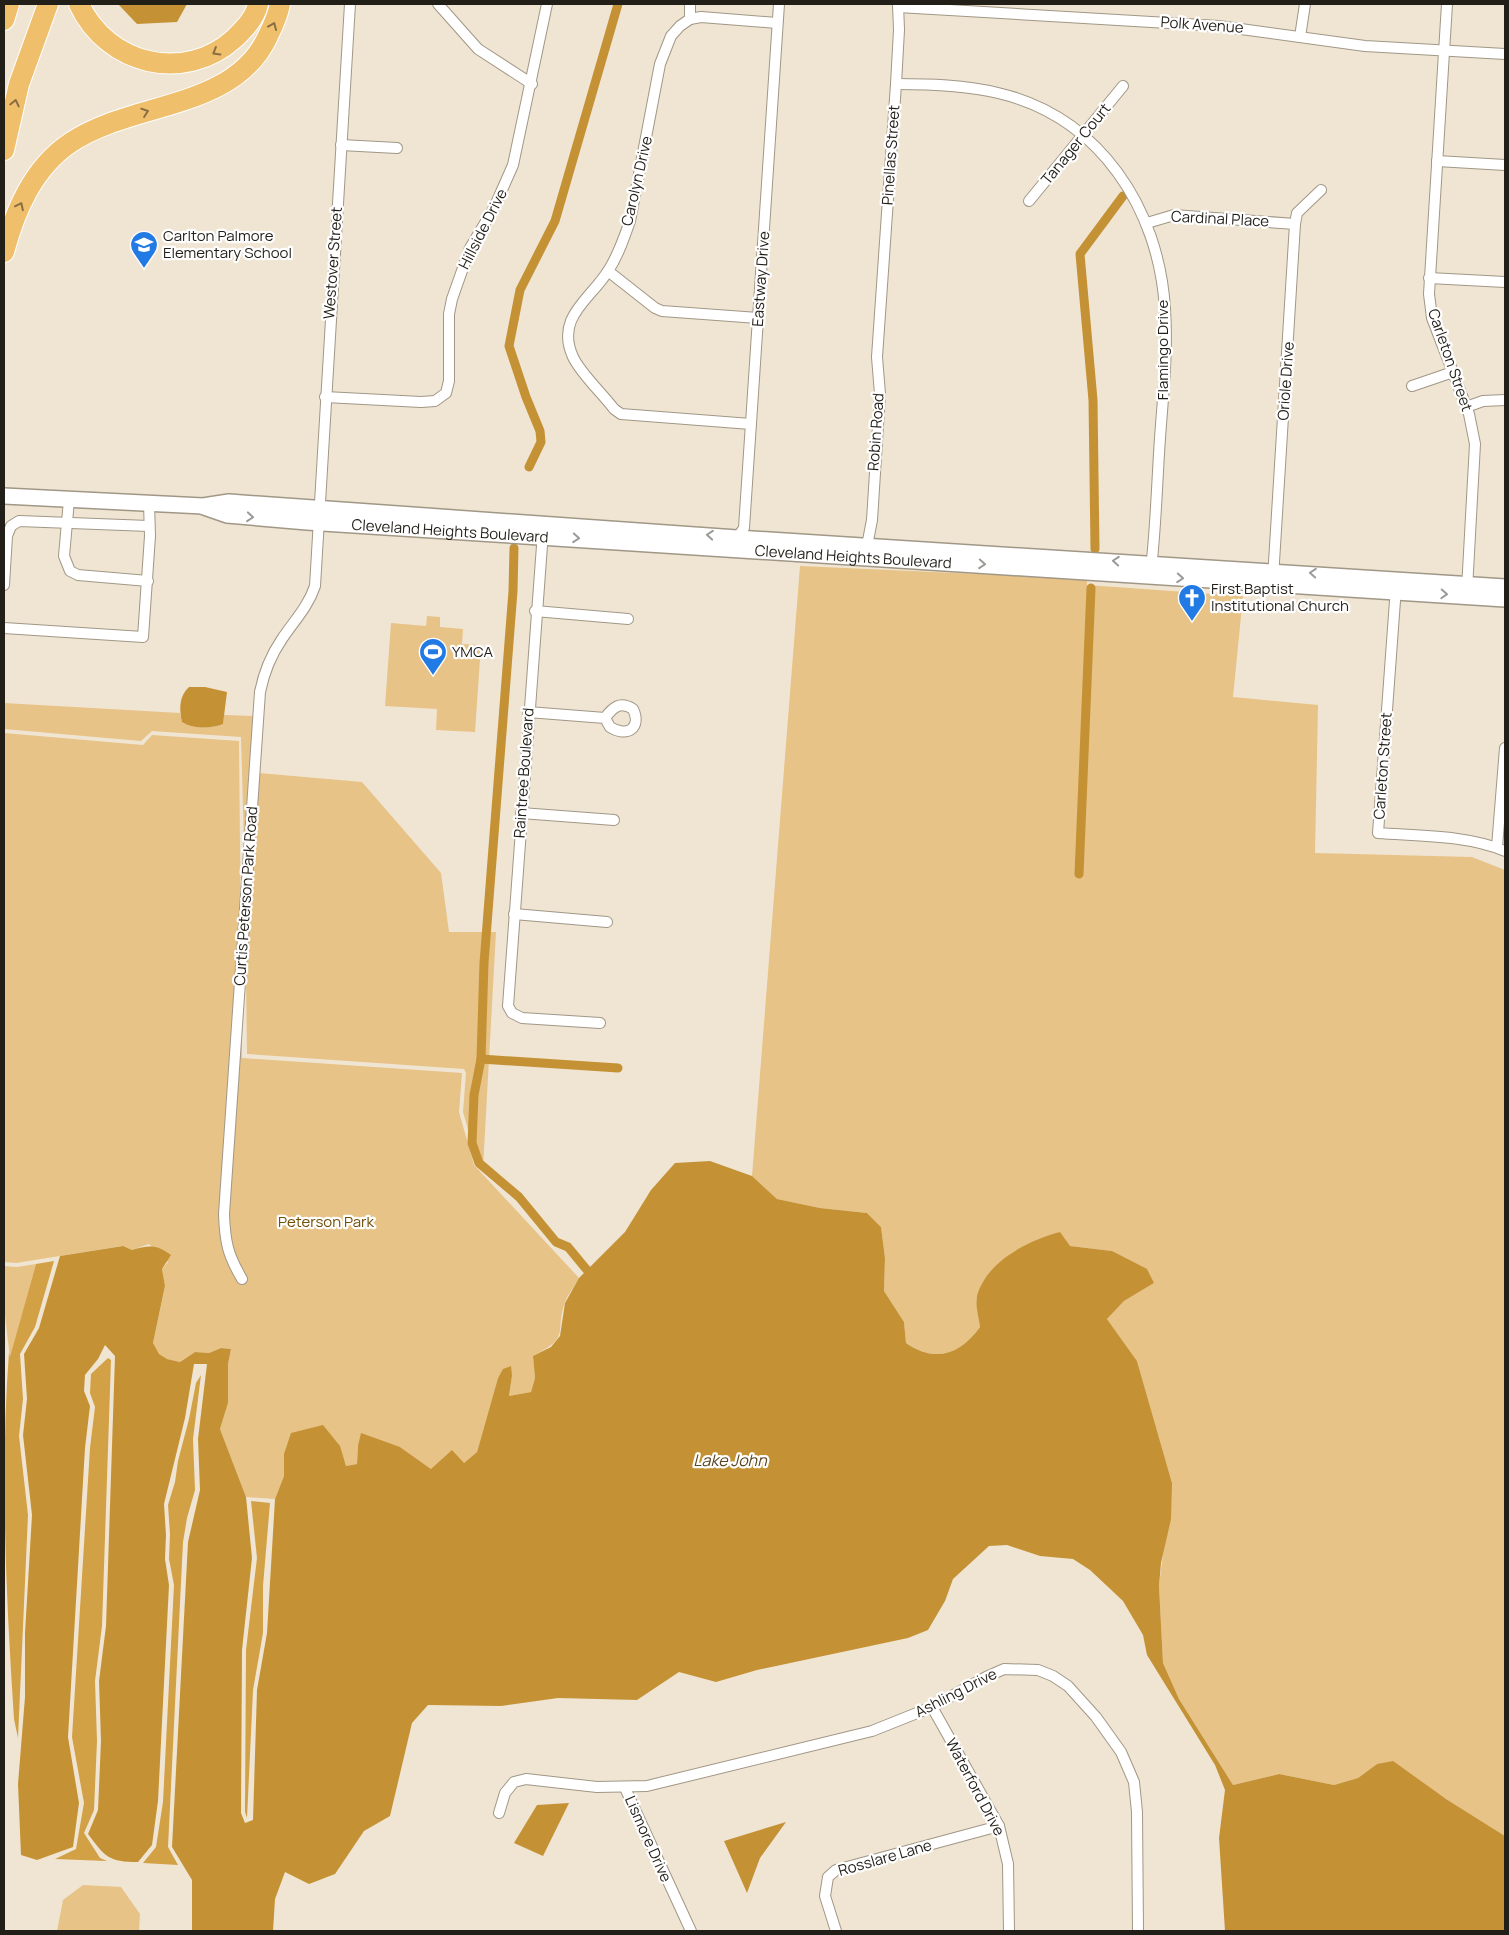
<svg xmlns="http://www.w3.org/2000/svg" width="1509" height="1935" viewBox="0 0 1509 1935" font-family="Manrope,sans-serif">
<rect width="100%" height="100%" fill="#f0e5d3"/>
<g fill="#e7c387">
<path d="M 800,566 L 1087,579 L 1087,585 L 1243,596 L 1233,697 L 1318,705 L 1315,853 L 1472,857 L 1505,870 L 1505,1836 L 1446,1799 L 1377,1764 L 1358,1778 L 1334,1785 L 1279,1774 L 1233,1785 L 1179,1699 L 1163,1663 L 1159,1586 L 1172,1483 L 1137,1361 L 1107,1319 L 1124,1301 L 1154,1283 L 1112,1251 L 1070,1246 L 976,1298 L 980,1327 C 960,1355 936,1363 906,1343 L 904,1322 L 884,1291 L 885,1258 L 881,1227 L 867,1213 L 820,1208 L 777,1199 L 752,1176 Z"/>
<path d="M 427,616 L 440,617 L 440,627 L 463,629 L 462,644 L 481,645 L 475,732 L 436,730 L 437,709 L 385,706 L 391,623 L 426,626 Z"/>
<path d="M 4,703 L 180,713 L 182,722 C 192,729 212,729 223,724 L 224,715 L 253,716 L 244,843 L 241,737 L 152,731 L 141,741 L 4,729 Z"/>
<path d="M 4,733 L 143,745 L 152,735 L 239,741 L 242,1058 L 462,1073 L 459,1112 L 474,1165 L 579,1278 C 575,1286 568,1294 565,1302 C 554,1334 572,1336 533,1356 L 535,1378 L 531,1392 L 509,1396 L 512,1376 L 498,1378 L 477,1452 L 464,1463 L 431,1469 L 400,1447 L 358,1446 L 357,1464 L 346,1466 L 339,1446 L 284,1454 L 284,1476 L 275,1499 L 246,1497 L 220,1429 L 228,1403 L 228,1364 L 231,1349 L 221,1348 L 209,1353 L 195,1352 L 180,1362 L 167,1359 L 158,1354 L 153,1343 L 165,1287 L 162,1269 L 168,1262 L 149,1244 L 132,1250 L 122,1246 L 16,1263 L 4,1262 Z"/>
<path d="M 259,773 L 362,782 L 441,873 L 449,932 L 496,932 L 483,1168 L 478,1164 L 463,1112 L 466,1073 L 464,1069 L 247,1054 L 246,976 Z"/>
<path d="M 36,1264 L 10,1359 L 4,1306 L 4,1266 L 17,1267 Z"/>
<path d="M 83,1885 L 121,1887 L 140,1914 L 139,1931 L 57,1931 L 63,1900 Z"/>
</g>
<g fill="#d2a045">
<path d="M 54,1261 L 35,1327 L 20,1354 L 23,1399 L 19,1436 L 28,1515 L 18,1738 L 14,1719 C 6,1596 0,1474 9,1352 L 10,1357 L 36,1264 Z"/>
<path d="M 108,1358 L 111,1360 L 102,1626 L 95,1681 L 97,1741 L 94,1810 L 84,1833 L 100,1858 L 107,1861 L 55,1859 L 76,1849 L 84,1803 L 72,1737 L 90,1448 L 95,1407 L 90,1393 L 91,1374 Z"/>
<path d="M 201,1375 L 193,1439 L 195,1490 L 187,1518 L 183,1542 L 168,1847 L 178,1865 L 143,1863 L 156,1847 L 163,1802 L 174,1585 L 169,1559 L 170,1534 L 168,1505 L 175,1482 L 178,1461 L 189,1419 L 196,1383 Z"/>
<path d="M 251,1501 L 270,1503 L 263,1586 L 263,1633 L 253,1690 L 247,1818 L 245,1812 L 246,1650 L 257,1558 Z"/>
</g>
<g fill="#c49235">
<path d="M 118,4 L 187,4 L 177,22 L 137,24 Z"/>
<path d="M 189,687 L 205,687 L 227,692 L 223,724 C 212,729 192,729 182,722 C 179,709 179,696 189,687 Z"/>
<path d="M 710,1161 L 752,1176 L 777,1199 L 820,1208 L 867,1213 L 881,1227 L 885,1258 L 884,1291 L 904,1322 L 906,1343 C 935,1363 960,1355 980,1327 C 979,1318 975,1305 977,1296 C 987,1261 1027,1241 1060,1232 L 1070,1246 L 1112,1251 L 1147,1269 L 1154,1283 L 1124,1301 L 1107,1319 L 1137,1361 L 1172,1483 L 1171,1519 L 1161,1563 L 1159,1586 L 1163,1663 L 1179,1699 L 1233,1785 L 1279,1774 L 1334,1785 L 1358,1778 L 1377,1764 L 1393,1761 L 1446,1799 L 1505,1836 L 1505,1931 L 1225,1931 L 1219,1838 L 1225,1790 L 1215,1765 L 1147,1655 L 1143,1635 L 1123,1601 L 1090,1570 L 1073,1559 L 1040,1556 L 1007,1545 L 989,1546 L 953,1579 L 945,1601 L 928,1630 L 908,1638 L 757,1670 L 716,1682 L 679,1672 L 637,1700 L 558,1698 L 501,1706 L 428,1705 L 412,1723 L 390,1816 L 364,1831 L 335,1874 L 309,1884 L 285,1872 L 275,1899 L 273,1931 L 192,1931 L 192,1880 L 172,1847 L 188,1542 L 200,1490 L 198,1439 L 207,1364 L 194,1364 L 185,1418 L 164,1504 L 166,1535 L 165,1559 L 169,1585 L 158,1801 L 152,1845 L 138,1862 C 109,1862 105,1857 88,1834 L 98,1810 L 101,1741 L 99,1681 L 106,1626 L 115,1356 L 105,1345 L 98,1359 L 85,1375 L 84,1391 L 90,1406 L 85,1448 L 68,1737 L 79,1803 L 73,1847 L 37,1860 L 21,1855 L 18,1784 L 25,1697 L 25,1633 L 32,1515 L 23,1435 L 27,1399 L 24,1354 L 39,1328 L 60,1256 L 123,1246 L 132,1250 C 148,1245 157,1244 171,1255 L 162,1269 L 165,1286 L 153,1343 L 159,1354 L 167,1359 L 180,1362 L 195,1352 L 209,1353 L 221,1348 L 231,1349 L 228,1364 L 228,1403 L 220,1429 L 246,1497 L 252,1558 L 242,1650 L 241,1813 L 245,1823 L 253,1820 L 257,1690 L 267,1633 L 275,1499 L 284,1476 L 284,1454 L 291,1433 L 323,1425 L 340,1446 L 346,1466 L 357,1464 L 358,1446 L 361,1433 L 400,1447 L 431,1469 L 452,1450 L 464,1463 L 477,1452 L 498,1378 L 503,1369 L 511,1366 L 512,1376 L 509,1396 L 531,1392 L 535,1378 L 533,1356 L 551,1347 L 560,1336 L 565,1303 L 579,1278 L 625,1232 L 651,1190 L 675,1163 Z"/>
<path d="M 569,1803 L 543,1856 L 514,1843 L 537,1805 Z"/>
<path d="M 786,1822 L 760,1858 L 747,1893 L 724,1841 Z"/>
</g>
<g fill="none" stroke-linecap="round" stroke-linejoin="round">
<g stroke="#c49235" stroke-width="9">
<path d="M 529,467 L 541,442 L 540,431 L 526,397 L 509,346 L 520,290 L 555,221 L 618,4"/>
<path d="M 514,548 L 513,591 L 484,963 L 481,1059 L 474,1095 L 472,1143 L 479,1163 L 519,1197 L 556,1242 L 568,1247 L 587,1270"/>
<path d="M 1095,549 L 1093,400 L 1080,254 L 1123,196"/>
<path d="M 1079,874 L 1091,588"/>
<path d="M 481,1059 L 618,1068"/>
</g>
<defs>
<g id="street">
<path d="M 438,4 L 478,49 L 532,84"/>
<path d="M 690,4 L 690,19 L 680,26 L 671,36 L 660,64 L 630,221 C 624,238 618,256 608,271 C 590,300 555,317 573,357 C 581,374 602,393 614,409 L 621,414 L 751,424"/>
<path d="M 1447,4 L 1429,294 L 1432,318 L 1469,414 L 1475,444 L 1467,589"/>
<path d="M 898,7 L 1219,26 L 1365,46 L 1505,54"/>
<path d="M 690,19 L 701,17 L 777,23"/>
<path d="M 1300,37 L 1305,4"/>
<path d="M 896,84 C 930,84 965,85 998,93 C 1100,117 1159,209 1165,309 C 1168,352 1163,395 1160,438 C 1157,481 1156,526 1151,569"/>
<path d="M 341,145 L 397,148"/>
<path d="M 1437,161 L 1505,165"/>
<path d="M 1029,201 L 1123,86"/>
<path d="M 1147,223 L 1174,215 L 1295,224"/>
<path d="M 608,271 L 655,308 L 662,311 L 758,318"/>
<path d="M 1429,278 L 1505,282"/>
<path d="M 1412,386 L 1453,372"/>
<path d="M 325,397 L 421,402 L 435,401 L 446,393 L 449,381 L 449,314 L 452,299 L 470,248 L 494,208 L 513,165 L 547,4"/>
<path d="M 1466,407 L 1483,401 L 1505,400"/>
<path d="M 69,500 L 64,556 L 70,571 L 78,575 L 148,581"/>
<path d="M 543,532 L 508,1006 L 512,1013 L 522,1018 L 600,1023"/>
<path d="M 735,541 L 744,528 L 779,4"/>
<path d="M 866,551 L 872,520 L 880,394 L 877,357 L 896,84 L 899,30 L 898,4"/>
<path d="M 1273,578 L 1295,224 L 1297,213 L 1321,190"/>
<path d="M 4,585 L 7,536 L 11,526 L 19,521 L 149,526"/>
<path d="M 1396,587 L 1378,833 C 1419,836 1467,835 1505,851"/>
<path d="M 535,611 L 628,619"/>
<path d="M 4,628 L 143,637 L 150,536 L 149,503"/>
<path d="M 528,712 L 605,718 L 610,727 C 627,738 642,728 633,709 C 620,701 613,707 605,718"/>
<path d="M 521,813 L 614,820"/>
<path d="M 1497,847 L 1505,748"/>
<path d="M 514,914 L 607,922"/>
<path d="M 242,1279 C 228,1255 225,1243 224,1214 L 260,692 C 264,672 271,655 282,639 C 294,621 308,607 315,586 L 350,4"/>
<path d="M 932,1707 L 999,1826 L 1008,1864 L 1009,1931"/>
<path d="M 625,1788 L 691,1931"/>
<path d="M 499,1813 L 505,1793 L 514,1782 L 526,1779 L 597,1787 L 647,1786 L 872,1731 L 932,1707 L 986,1677 L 1004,1669 L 1038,1670 L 1053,1676 L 1068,1686 L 1096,1717 L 1121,1752 L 1134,1782 L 1137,1812 L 1138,1931"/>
<path d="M 836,1931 L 825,1896 L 828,1877 L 836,1870 L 999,1826"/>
</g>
<g id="secondary">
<path d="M 4,496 L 203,506 L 229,502 L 737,538 L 1505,587"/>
<path id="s1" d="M 204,507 L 227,515 L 307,522 L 1505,599"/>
</g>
<g id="highway">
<path d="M 79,4 C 107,65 185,84 235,38 C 245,28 255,18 258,4"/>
<path d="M 4,20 L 9,4"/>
<path d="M 4,150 L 19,84 L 48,4"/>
<path d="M 4,252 C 15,211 33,168 70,143 C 131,101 234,111 268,36 C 273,26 278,15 280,4"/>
</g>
</defs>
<use href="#street" stroke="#a19786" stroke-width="12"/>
<use href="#secondary" stroke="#a19786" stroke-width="18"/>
<use href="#highway" stroke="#fff" stroke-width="22"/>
<use href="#street" stroke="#fff" stroke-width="10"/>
<use href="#secondary" stroke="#fff" stroke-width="15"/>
<use href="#highway" stroke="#f0bf6c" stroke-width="20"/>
</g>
<defs><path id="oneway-chevron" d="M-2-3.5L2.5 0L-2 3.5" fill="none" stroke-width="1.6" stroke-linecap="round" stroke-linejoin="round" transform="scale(1.25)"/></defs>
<g stroke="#896e42">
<use href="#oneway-chevron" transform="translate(273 26) rotate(-67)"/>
<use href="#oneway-chevron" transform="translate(216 52) rotate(149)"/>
<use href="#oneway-chevron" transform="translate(15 103) rotate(-77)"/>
<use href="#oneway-chevron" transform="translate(145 112) rotate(-19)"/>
<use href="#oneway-chevron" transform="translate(20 206) rotate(-64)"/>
</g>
<g stroke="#9c9a97">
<use href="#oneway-chevron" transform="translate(250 517) rotate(5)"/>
<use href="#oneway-chevron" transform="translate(710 535) rotate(-175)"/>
<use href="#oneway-chevron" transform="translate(576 538) rotate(4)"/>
<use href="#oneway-chevron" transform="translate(1116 561) rotate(-176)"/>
<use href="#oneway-chevron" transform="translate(982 564) rotate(4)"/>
<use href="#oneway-chevron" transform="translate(1313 573) rotate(-176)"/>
<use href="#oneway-chevron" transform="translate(1180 578) rotate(4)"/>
<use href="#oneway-chevron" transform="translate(1444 594) rotate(3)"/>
</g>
<defs>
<symbol id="school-pin" viewBox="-11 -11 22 30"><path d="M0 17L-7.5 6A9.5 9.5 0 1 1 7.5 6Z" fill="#227ae4" stroke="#fff"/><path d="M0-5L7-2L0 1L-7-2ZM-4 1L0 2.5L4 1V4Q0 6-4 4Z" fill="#fff"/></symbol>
<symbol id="church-pin" viewBox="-11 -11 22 30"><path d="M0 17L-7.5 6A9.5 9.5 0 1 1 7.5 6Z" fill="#227ae4" stroke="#fff"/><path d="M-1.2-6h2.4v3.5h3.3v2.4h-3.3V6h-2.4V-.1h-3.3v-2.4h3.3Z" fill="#fff"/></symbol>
<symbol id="stadium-pin" viewBox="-11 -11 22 30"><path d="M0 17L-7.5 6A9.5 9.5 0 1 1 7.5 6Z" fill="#227ae4" stroke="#fff"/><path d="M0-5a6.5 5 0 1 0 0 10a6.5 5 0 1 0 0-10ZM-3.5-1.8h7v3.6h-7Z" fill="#fff"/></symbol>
</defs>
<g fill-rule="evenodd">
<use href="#school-pin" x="128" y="229" width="32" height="43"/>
<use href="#church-pin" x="1176" y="582" width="32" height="43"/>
<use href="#stadium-pin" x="417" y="636" width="32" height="43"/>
</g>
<g text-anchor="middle" stroke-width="4.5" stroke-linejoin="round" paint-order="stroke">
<g font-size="15" fill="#221e18" stroke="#fff">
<text transform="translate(1202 25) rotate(4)" y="5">Polk Avenue</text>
<text transform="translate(1076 144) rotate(-51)" y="5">Tanager Court</text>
<text transform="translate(891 155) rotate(-86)" y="5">Pinellas Street</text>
<text transform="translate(637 181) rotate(-77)" y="5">Carolyn Drive</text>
<text transform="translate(1220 219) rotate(3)" y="5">Cardinal Place</text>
<text transform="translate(483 229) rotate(-63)" y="5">Hillside Drive</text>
<text transform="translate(333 263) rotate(-86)" y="5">Westover Street</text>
<text transform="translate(761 279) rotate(-86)" y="5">Eastway Drive</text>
<text transform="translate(1163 350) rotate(-90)" y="5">Flamingo Drive</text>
<text transform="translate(1450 360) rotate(71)" y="5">Carleton Street</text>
<text transform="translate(1286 381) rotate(-86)" y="5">Oriole Drive</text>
<text transform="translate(876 432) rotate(-86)" y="5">Robin Road</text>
<text dy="5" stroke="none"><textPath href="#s1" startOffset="248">Cleveland Heights Boulevard</textPath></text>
<text dy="5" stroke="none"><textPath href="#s1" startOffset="652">Cleveland Heights Boulevard</textPath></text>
<text transform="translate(1383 766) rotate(-86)" y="5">Carleton Street</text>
<text transform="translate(524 773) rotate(-86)" y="5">Raintree Boulevard</text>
<text transform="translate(246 896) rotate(-86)" y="5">Curtis Peterson Park Road</text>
<text transform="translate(956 1693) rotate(-27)" y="5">Ashling Drive</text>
<text transform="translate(975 1787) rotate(62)" y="5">Waterford Drive</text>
<text transform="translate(648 1839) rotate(66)" y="5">Lismore Drive</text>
<text transform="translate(885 1858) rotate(-16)" y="5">Rosslare Lane</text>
</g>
<g font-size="15" fill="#221e18" stroke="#fff" text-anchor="start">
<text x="163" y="241">Carlton Palmore<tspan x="163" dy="17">Elementary School</tspan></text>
<text x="1211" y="594">First Baptist<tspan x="1211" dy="17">Institutional Church</tspan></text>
<text x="452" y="657">YMCA</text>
</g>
<g font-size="15" fill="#704e04" stroke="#fff">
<text x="326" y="1227">Peterson Park</text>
</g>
<g font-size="16" font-style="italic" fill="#5c4621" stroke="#fff">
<text x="730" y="1466">Lake John</text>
</g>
</g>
<rect width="1509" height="1935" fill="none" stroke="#221e18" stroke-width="10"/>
</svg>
